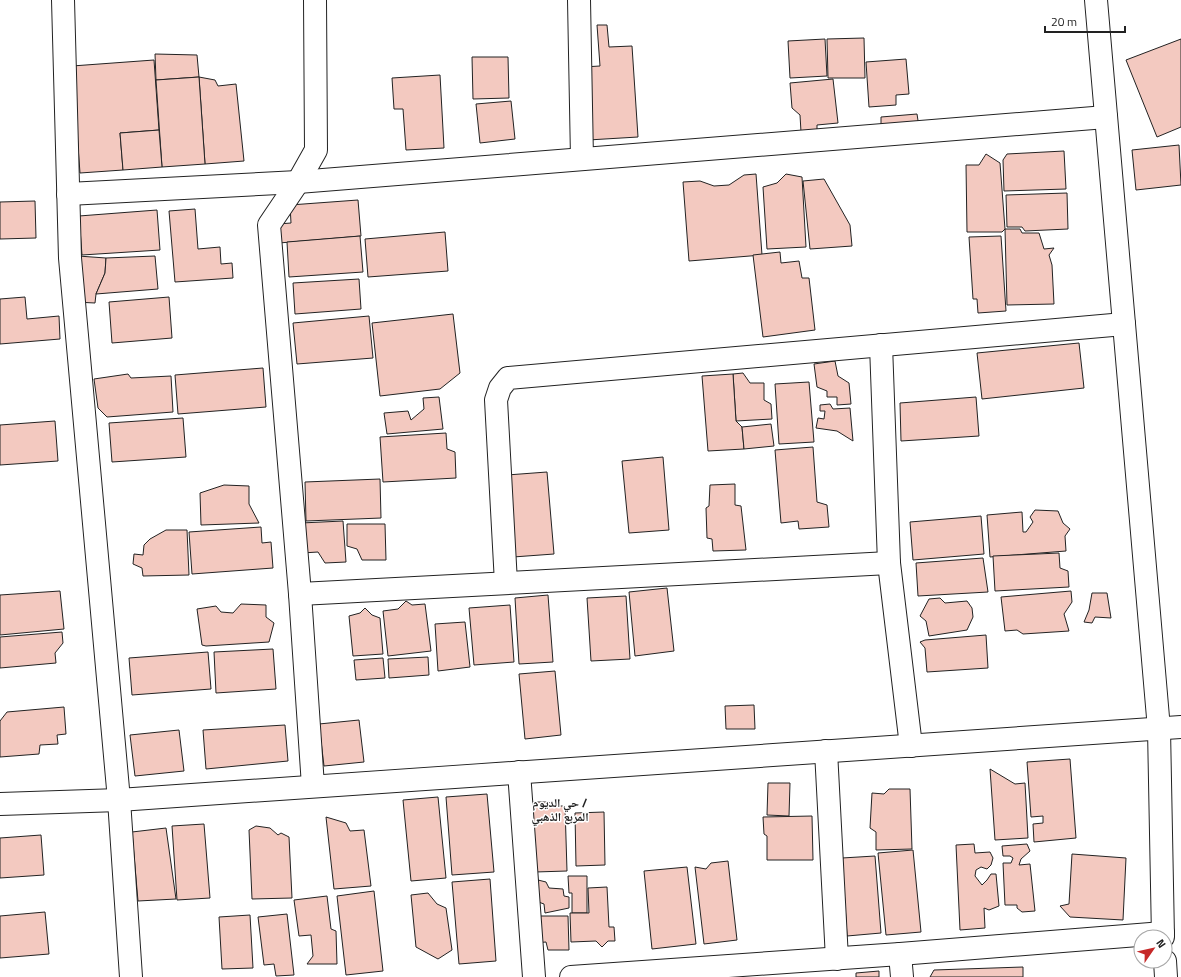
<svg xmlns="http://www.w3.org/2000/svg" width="1181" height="977" viewBox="0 0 1181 977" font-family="'Titillium Web','Noto Naskh Arabic',sans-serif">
<rect width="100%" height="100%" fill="#fff"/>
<g fill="#f3c9c0" stroke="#222">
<path d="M 597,25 L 607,25 L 609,47 L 632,46 L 638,137 L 588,140 L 583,67 L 600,66 Z"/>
<path d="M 864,38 L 865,78 L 828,78 L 827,39 Z"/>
<path d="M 825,39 L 827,76 L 790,78 L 788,41 Z"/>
<path d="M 1181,39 L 1181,127 L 1157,137 L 1126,60 Z"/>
<path d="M 155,54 L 197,55 L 199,77 L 156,80 Z"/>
<path d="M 472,57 L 508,57 L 509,98 L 473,99 Z"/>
<path d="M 906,59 L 909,94 L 896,95 L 896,105 L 869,107 L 866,62 Z"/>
<path d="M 154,60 L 159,130 L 120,133 L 123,170 L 80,173 L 72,66 Z"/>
<path d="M 440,75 L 444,148 L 406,150 L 403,109 L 394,109 L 392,78 Z"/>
<path d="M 199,77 L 215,80 L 218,86 L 236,84 L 244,161 L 205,164 Z"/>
<path d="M 199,77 L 205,164 L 162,167 L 156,80 Z"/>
<path d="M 833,79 L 838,123 L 817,125 L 817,130 L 801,132 L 800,115 L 792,108 L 790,83 Z"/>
<path d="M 511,101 L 515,139 L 480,143 L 476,104 Z"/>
<path d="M 917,114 L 919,127 L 881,129 L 881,117 Z"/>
<path d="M 159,130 L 162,167 L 123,170 L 120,133 Z"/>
<path d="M 1179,145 L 1181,185 L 1136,190 L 1132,150 Z"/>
<path d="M 1064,151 L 1066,189 L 1004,191 L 1003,160 L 1007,154 Z"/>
<path d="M 986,154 L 1000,163 L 1005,229 L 1002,232 L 967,232 L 966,165 L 979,165 Z"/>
<path d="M 756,174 L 762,255 L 689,261 L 683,182 L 700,181 L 714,186 L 729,185 L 744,175 Z"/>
<path d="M 786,174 L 802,177 L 806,247 L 767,249 L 763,187 L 777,183 Z"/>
<path d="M 824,179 L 850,225 L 852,246 L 810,249 L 803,181 Z"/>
<path d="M 1067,193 L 1068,229 L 1025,231 L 1022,227 L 1007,227 L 1006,195 Z"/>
<path d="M 358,200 L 361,236 L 279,243 L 278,224 L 291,223 L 290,205 Z"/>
<path d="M 35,201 L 36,238 L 0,239 L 0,202 Z"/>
<path d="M 195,209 L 198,249 L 220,247 L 221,264 L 232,263 L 233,278 L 175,282 L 169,211 Z"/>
<path d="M 157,210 L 160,250 L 82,255 L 79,216 Z"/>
<path d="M 1005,229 L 1020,229 L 1022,233 L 1039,233 L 1044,249 L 1054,248 L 1049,255 L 1052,265 L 1054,304 L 1007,305 Z"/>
<path d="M 445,232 L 448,271 L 368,277 L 365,239 Z"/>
<path d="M 360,236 L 363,272 L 289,277 L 287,242 Z"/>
<path d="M 1001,236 L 1006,311 L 978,313 L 977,299 L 973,299 L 969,237 Z"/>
<path d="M 780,252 L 781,263 L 799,261 L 802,278 L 809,278 L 815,330 L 763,337 L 753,255 Z"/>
<path d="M 78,256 L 106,258 L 105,273 L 96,294 L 95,303 L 75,302 Z"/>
<path d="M 155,256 L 158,289 L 96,294 L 105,273 L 106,258 Z"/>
<path d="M 359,279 L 361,309 L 295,314 L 293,283 Z"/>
<path d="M 25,297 L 27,319 L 59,316 L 60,339 L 0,344 L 0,299 Z"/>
<path d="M 169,297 L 172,338 L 112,343 L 109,302 Z"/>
<path d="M 453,314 L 460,373 L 440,389 L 380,396 L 372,323 Z"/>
<path d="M 369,316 L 373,358 L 297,364 L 293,323 Z"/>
<path d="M 1079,343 L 1084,388 L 982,399 L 977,353 Z"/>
<path d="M 835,361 L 838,376 L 849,383 L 851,404 L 837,405 L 837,397 L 827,397 L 827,391 L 817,387 L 814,364 Z"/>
<path d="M 263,368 L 266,407 L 178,414 L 175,375 Z"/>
<path d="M 743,373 L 750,383 L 764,383 L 764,400 L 771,404 L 772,419 L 736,421 L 733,374 Z"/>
<path d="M 128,374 L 131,378 L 171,376 L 173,412 L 107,417 L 98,408 L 94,379 Z"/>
<path d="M 733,374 L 736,421 L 742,427 L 744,449 L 708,451 L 702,376 Z"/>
<path d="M 809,382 L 814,442 L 779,444 L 775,384 Z"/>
<path d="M 439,397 L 443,429 L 387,434 L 384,413 L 408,411 L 411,420 L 424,409 L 423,398 Z"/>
<path d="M 976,397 L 979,436 L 901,441 L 900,403 Z"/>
<path d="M 830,404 L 833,409 L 850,408 L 853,441 L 837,431 L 816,428 L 818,418 L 824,419 L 825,411 L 820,411 L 820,405 Z"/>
<path d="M 183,418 L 186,457 L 112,462 L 109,423 Z"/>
<path d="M 55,421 L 58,461 L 0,465 L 0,425 Z"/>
<path d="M 771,424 L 774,446 L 744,449 L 742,427 Z"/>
<path d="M 446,433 L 447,449 L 455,452 L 456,478 L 383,482 L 380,437 Z"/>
<path d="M 813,447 L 817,502 L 827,505 L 829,527 L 799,529 L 798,521 L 781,523 L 775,450 Z"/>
<path d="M 663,457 L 669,530 L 629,533 L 622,461 Z"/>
<path d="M 547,472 L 554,554 L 513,557 L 507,475 Z"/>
<path d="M 380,479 L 381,518 L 306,521 L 305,482 Z"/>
<path d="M 735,484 L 735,505 L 741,506 L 746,550 L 713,551 L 712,539 L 707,538 L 706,508 L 709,506 L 710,485 Z"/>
<path d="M 224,485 L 249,486 L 249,504 L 259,523 L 201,525 L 200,493 Z"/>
<path d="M 1035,510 L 1058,511 L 1063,523 L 1070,529 L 1065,536 L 1066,551 L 990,557 L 987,515 L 1022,512 L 1023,532 L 1026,532 L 1033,522 L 1030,517 Z"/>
<path d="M 981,516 L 984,554 L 913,560 L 910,522 Z"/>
<path d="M 343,521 L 346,562 L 325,563 L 318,552 L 302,553 L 301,523 Z"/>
<path d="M 347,524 L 385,524 L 386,560 L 362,560 L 357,549 L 347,546 Z"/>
<path d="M 261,527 L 262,543 L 271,542 L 273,568 L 192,574 L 189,532 Z"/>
<path d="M 166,530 L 187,530 L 189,575 L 143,576 L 142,568 L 133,564 L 134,554 L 143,555 L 144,545 L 150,539 Z"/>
<path d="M 1059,553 L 1060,568 L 1068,571 L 1069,587 L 995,591 L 993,556 Z"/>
<path d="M 983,558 L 988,592 L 918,596 L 916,563 Z"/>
<path d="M 667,588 L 674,651 L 635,656 L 629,592 Z"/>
<path d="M 60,591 L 64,629 L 0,635 L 0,595 Z"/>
<path d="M 1071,591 L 1072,602 L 1064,614 L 1069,631 L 1023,634 L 1017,630 L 1005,631 L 1001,597 Z"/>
<path d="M 1092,593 L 1107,593 L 1111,618 L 1095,617 L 1092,623 L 1084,622 L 1089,610 Z"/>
<path d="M 548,595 L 553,662 L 519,664 L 515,598 Z"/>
<path d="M 626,596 L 630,659 L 591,661 L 587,598 Z"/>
<path d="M 940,598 L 945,603 L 967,601 L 972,608 L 973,617 L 967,630 L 929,636 L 926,621 L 920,616 L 929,599 Z"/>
<path d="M 406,601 L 412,605 L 425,604 L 431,651 L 388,656 L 383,611 L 398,609 Z"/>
<path d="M 241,604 L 266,605 L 266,617 L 274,623 L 269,642 L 206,646 L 202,645 L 197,609 L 216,606 L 221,612 L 233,613 Z"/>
<path d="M 510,605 L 514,662 L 474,665 L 469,608 Z"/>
<path d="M 365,608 L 372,615 L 380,618 L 383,654 L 353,656 L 349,616 L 360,613 Z"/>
<path d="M 465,622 L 470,667 L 438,671 L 435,624 Z"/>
<path d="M 62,632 L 63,643 L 55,653 L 56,663 L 0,668 L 0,637 Z"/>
<path d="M 986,635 L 988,668 L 927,672 L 925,648 L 920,642 L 925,640 Z"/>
<path d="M 273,649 L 276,689 L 216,693 L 214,652 Z"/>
<path d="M 208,652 L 211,689 L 132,695 L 129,658 Z"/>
<path d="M 428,657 L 429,675 L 389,678 L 388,659 Z"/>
<path d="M 383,658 L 385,678 L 356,680 L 354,660 Z"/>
<path d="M 555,671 L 561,735 L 525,739 L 519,674 Z"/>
<path d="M 754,705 L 755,729 L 726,729 L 725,706 Z"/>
<path d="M 64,707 L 66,734 L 57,735 L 58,744 L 40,745 L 39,754 L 0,757 L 0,721 L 7,712 Z"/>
<path d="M 359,720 L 364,762 L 324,766 L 319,724 Z"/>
<path d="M 285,725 L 288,761 L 206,769 L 203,730 Z"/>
<path d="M 179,730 L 184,771 L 135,776 L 130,735 Z"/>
<path d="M 1070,759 L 1076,838 L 1034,842 L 1033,824 L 1043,823 L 1043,816 L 1031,817 L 1027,762 Z"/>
<path d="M 990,769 L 1015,784 L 1025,783 L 1028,838 L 995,840 Z"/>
<path d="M 768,783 L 790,783 L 789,816 L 767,815 Z"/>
<path d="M 889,789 L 910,789 L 912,849 L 876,850 L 876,832 L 870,828 L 872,793 L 884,794 Z"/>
<path d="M 487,794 L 494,872 L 452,875 L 446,797 Z"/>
<path d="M 438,797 L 446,878 L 411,881 L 403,800 Z"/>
<path d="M 533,802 L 549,802 L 553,806 L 565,806 L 567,871 L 535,872 Z"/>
<path d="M 604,812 L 605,865 L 576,866 L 575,813 Z"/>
<path d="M 812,816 L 813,860 L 767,860 L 767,836 L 764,834 L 763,817 Z"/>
<path d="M 326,817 L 346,823 L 350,831 L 364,830 L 371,886 L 334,889 Z"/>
<path d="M 204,824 L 210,898 L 177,900 L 172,826 Z"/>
<path d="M 256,826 L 270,828 L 278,835 L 281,833 L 289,837 L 292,898 L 252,899 L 249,830 Z"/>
<path d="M 166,828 L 176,899 L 138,901 L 132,832 Z"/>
<path d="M 41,835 L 44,875 L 0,878 L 0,838 Z"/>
<path d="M 974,844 L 975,853 L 990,852 L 993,858 L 991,865 L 987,869 L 981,867 L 976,870 L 975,876 L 982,885 L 987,880 L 991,874 L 996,874 L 999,906 L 989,910 L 984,908 L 985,928 L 960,930 L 956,845 Z"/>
<path d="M 1027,844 L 1030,851 L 1021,859 L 1019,865 L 1030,864 L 1035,911 L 1022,912 L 1017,908 L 1017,905 L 1005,905 L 1003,863 L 1011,863 L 1013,858 L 1010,856 L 1003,856 L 1002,846 Z"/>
<path d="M 913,850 L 921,932 L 886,935 L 878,853 Z"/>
<path d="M 1072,854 L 1126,858 L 1123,920 L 1070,917 L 1060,906 L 1069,904 Z"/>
<path d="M 875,856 L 881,933 L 847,936 L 842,858 Z"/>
<path d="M 728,861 L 737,940 L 704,944 L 695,867 L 706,869 L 711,863 Z"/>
<path d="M 687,867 L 696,944 L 652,949 L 644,871 Z"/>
<path d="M 568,876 L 587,876 L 587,913 L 572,913 L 572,893 L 569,893 Z"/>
<path d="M 490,879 L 496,961 L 459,964 L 452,882 Z"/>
<path d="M 534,879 L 546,882 L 549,888 L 563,889 L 564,896 L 569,897 L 569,908 L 545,913 L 544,904 L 533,900 Z"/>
<path d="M 607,887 L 609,927 L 614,927 L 615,941 L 608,941 L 602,947 L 596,941 L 571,942 L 570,913 L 589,913 L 588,888 Z"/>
<path d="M 374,891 L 383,971 L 346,975 L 337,896 Z"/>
<path d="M 428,893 L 437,904 L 446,908 L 452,950 L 438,959 L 416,947 L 411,895 Z"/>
<path d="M 327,896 L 331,929 L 336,931 L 337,964 L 307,964 L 313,956 L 311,935 L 299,936 L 294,900 Z"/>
<path d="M 45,912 L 49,954 L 0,958 L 0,916 Z"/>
<path d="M 287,914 L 294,975 L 276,976 L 274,964 L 264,965 L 258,917 Z"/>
<path d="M 250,915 L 253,968 L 222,969 L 219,917 Z"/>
<path d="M 532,916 L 568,916 L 569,950 L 548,950 L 546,942 L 533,943 Z"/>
<path d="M 1023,967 L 1023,977 L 930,977 L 934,970 Z"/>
<path d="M 879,971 L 879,977 L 856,977 L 856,973 Z"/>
</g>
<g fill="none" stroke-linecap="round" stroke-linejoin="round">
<defs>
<g id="minor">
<path d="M 63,0 L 70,258 L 119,800 L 131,977"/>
<path d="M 579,0 L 582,159"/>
<path d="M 1096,0 L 1159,729 L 1163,937"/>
<path d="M 68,194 L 298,182 L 1106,117"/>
<path d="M 881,345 L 889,563 L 911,746"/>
<path d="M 506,583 L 496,400 L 500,388 L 508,378 L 1124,324"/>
<path d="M 300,594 L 889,563"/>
<path d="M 826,751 L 837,959"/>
<path d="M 519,772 L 534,977"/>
<path d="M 313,786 L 300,594 L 269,225 L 298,182 L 316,150 L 315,0"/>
<path d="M 0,804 L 119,800 L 1181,727"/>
<path d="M 900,954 L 902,977"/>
<path d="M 1165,961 L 1166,977"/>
<path d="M 571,977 L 900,954 L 1163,933"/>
</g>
</defs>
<use href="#minor" stroke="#222" stroke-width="24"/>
<use href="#minor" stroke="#fff" stroke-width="22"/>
</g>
<g text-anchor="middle" stroke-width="3" stroke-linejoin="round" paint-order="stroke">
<g font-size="12" font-weight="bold" fill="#222" stroke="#fff">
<text x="560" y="807">حي الديوم /<tspan x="560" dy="14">المربع الذهبي</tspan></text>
</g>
</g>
<g transform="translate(1153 949) rotate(56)"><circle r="19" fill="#ffffff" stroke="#a7a7a7"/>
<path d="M0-3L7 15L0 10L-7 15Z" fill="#c62828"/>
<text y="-6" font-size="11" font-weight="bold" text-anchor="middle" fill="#222222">N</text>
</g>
<path d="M1045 26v6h80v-6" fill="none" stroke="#222222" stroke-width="2"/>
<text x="1051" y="26" font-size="12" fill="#222222" stroke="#ffffff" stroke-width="3" paint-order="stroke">20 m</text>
</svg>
